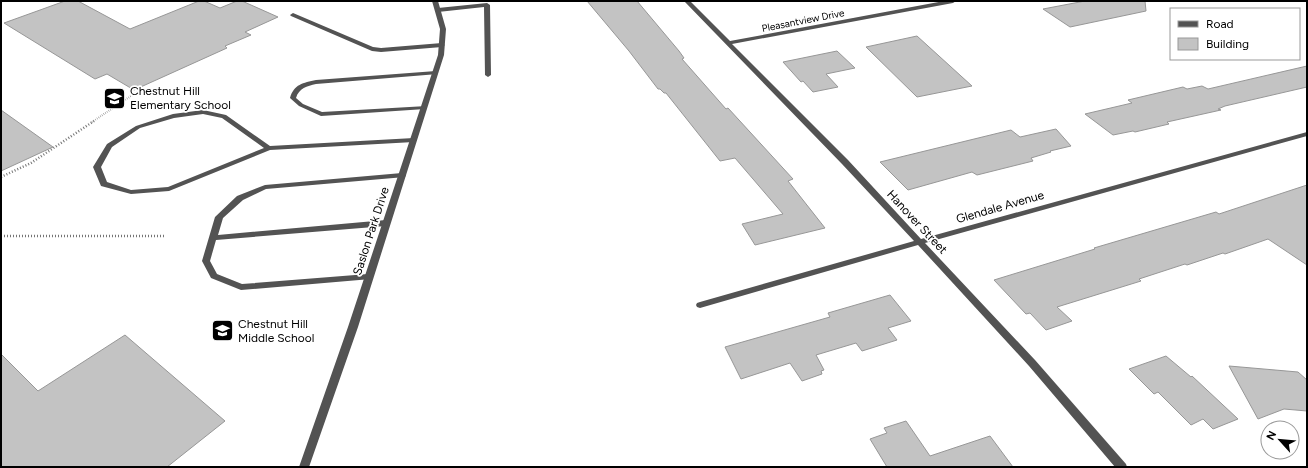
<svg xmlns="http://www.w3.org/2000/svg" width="1308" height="468" viewBox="0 0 1308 468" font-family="Figtree,sans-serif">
<rect width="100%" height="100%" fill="#fff"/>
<g fill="#c3c3c3" stroke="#979797">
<path d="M 65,1 L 78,1 L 130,29 L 199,1 L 204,1 L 220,8 L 237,1 L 242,1 L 278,17 L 245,32 L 251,35 L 225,46 L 227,48 L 134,90 L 107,74 L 95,79 L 4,23 Z"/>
<path d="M 587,1 L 637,1 L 679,51 L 684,58 L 682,59 L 726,109 L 728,108 L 793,179 L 788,181 L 825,228 L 755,245 L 742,224 L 783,214 L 735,158 L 720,161 L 666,93 L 664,93 L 660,89 L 658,89 L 629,51 Z"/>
<path d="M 1085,1 L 1145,1 L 1146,11 L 1070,27 L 1043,9 Z"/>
<path d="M 917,36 L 972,86 L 917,97 L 866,47 Z"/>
<path d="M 837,51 L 855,68 L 826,74 L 838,87 L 813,92 L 803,81 L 801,82 L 783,62 Z"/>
<path d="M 1307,66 L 1307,87 L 1225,106 L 1218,109 L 1221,110 L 1167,122 L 1169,124 L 1135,132 L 1133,131 L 1113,135 L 1085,114 L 1132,103 L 1128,100 L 1183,87 L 1187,89 L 1202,86 L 1208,89 Z"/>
<path d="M 1,110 L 53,147 L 1,171 Z"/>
<path d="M 1056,129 L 1071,146 L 1050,151 L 1051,152 L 1031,158 L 1033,161 L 977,175 L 972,172 L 908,190 L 880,162 L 1011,130 L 1020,137 Z"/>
<path d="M 1307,185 L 1307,265 L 1268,239 L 1225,254 L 1223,253 L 1187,265 L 1185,264 L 1139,279 L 1141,281 L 1057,307 L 1072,321 L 1046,330 L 1030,313 L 1026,314 L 994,280 L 1095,249 L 1094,248 L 1216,212 L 1219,214 Z"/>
<path d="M 890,295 L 911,321 L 888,328 L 897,340 L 862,351 L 856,343 L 816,355 L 824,370 L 821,371 L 822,374 L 802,381 L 790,363 L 741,379 L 725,347 L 830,317 L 828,313 Z"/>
<path d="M 125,335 L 225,421 L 167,467 L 1,467 L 1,354 L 38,391 Z"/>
<path d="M 1166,356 L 1191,377 L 1192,376 L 1238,419 L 1213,429 L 1203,419 L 1191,425 L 1158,392 L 1154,394 L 1129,369 Z"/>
<path d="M 1229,366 L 1298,372 L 1307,380 L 1307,411 L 1284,409 L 1258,419 Z"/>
<path d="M 906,421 L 930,456 L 990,436 L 1013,467 L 887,467 L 870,439 L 887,433 L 884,428 Z"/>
</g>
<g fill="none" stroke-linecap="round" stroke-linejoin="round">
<path stroke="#757575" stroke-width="2" stroke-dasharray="0.5 1.5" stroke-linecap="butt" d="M 92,122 L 143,88"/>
<g stroke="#757575" stroke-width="2.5" stroke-dasharray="1 2" stroke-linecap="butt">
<path d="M 1,177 L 31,163 L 94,121"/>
<path d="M 1,236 L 165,236"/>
</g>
<g fill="#535353" fill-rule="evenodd">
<path d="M 487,3 L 490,5 L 491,75 L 488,77 L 485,75 L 484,7 L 438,12 L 435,10 L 438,8 Z"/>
<path d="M 293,13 L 373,47 L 381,48 L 442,43 L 445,45 L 442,47 L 381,52 L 372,51 L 291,16 L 290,15 Z"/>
<path d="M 436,71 L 438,72 L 438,74 L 316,84 C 307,86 299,88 296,98 L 303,104 L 322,112 L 427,106 L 427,108 L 425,109 L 321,116 L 299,106 L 290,98 C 294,84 303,83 316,80 Z"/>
<path d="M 203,110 L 226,115 L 270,146 L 414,138 L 417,140 L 414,142 L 270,150 L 169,191 L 131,194 L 101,186 L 93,167 L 107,144 L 136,126 L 173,114 ZM 203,114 L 222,118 L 264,148 L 168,187 L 131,190 L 107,182 L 101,167 L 112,147 L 140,128 L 174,118 Z"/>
<path d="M 402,173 L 406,175 L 405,177 L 266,189 L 243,200 L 223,218 L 218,235 L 386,220 L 390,223 L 386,226 L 216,240 L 210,261 L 217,274 L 242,284 L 368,274 L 371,275 L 372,277 L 371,279 L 241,290 L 211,278 L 202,261 L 215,217 L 237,196 L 265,185 Z"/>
</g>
<g fill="#535353" fill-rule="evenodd">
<path d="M 432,1 L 438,1 L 446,29 L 444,55 L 358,327 L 309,467 L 299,467 L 348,327 L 438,55 L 440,29 Z"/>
<path d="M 684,1 L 690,1 L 730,41 L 944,1 L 956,1 L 953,3 L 732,44 L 848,160 L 921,239 L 1307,132 L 1307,136 L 925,243 L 1035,360 L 1126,464 L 1127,467 L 1115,467 L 1029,366 L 918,245 L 700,308 L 697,307 L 696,305 L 697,303 L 700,302 L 914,241 L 842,164 Z"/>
</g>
</g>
<defs>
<symbol id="school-square" viewBox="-11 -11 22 22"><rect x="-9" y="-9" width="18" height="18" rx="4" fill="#000" stroke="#fff"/><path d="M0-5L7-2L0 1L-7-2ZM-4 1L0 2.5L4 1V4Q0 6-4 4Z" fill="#fff"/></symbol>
</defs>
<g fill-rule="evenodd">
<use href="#school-square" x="102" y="86" width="25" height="25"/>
<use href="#school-square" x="210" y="318" width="25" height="25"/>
</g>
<g text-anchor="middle" stroke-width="3.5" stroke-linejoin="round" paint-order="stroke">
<g font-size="10" fill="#000" stroke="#fff">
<text transform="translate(803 20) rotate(-11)" y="4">Pleasantview Drive</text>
</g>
<g font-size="12" fill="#000" stroke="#fff" text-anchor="start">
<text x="130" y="95">Chestnut Hill<tspan x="130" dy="14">Elementary School</tspan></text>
<text x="238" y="328">Chestnut Hill<tspan x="238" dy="14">Middle School</tspan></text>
</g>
<g font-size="12" fill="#000" stroke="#fff">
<text transform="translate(1000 207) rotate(-16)" y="4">Glendale Avenue</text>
<text transform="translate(917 222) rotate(47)" y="4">Hanover Street</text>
<text transform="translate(371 231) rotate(-72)" y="4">Saslon Park Drive</text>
</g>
</g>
<rect width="1308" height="468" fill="none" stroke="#000000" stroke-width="4"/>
<rect x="1170" y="8" width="130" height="52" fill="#ffffff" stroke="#999999"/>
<rect x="1178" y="21" width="20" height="6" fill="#535353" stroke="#999999"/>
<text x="1206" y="28" font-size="12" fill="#000000">Road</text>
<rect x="1178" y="38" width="20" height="12" fill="#c3c3c3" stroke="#999999"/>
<text x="1206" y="48" font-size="12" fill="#000000">Building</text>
<g transform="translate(1280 440) rotate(297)"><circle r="19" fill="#ffffff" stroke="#999999"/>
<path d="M0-3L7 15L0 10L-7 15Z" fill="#000000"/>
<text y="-6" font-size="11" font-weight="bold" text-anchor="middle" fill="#000000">N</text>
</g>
</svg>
